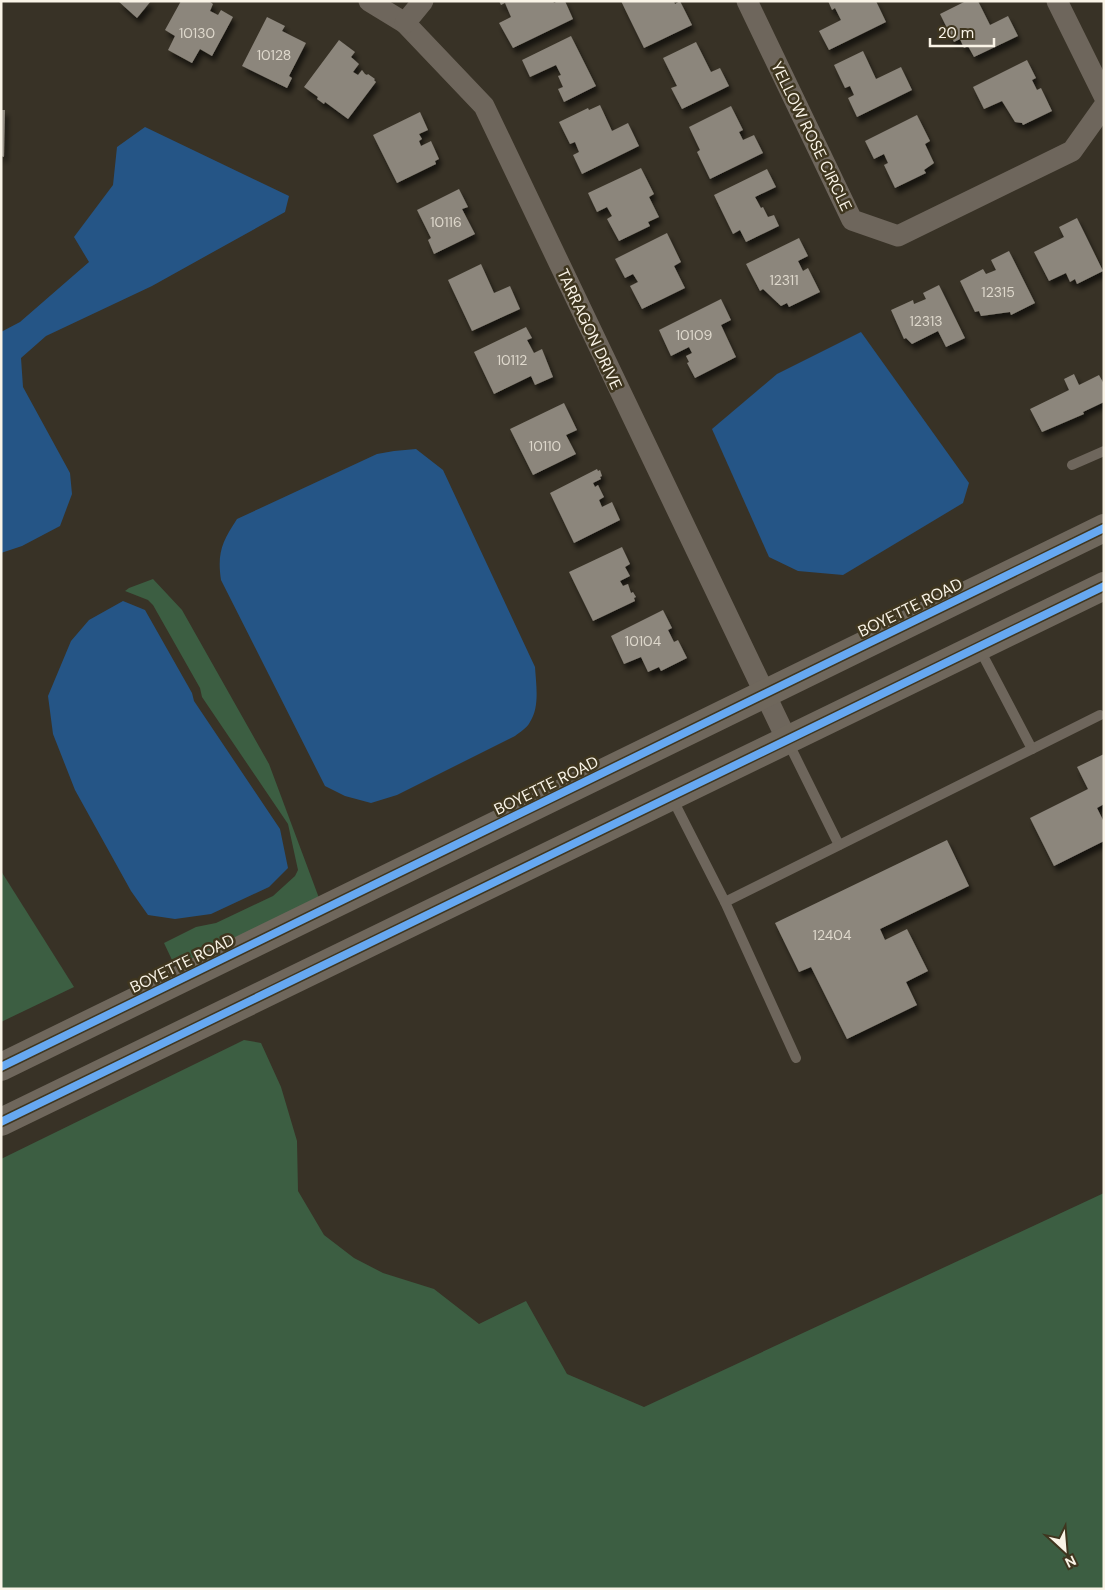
<svg xmlns="http://www.w3.org/2000/svg" width="1105" height="1590" viewBox="0 0 1105 1590" font-family="'DM Sans',sans-serif">
<defs>
<filter id="shadow"><feDropShadow dx="3" dy="5.5" stdDeviation="2.5" flood-color="#0009"/></filter>
</defs>
<rect width="100%" height="100%" fill="#383226"/>
<g fill="#3c5e42">
<path d="M 153,579 L 182,610 L 269,764 L 319,898 L 183,964 L 172,960 L 164,943 L 196,927 L 216,923 L 273,896 L 295,876 L 298,870 L 288,824 L 202,697 L 200,688 L 153,605 L 148,600 L 125,591 L 129,588 Z"/>
<path d="M 1,871 L 74,987 L 1,1022 Z"/>
<path d="M 244,1040 L 261,1043 L 281,1087 L 297,1141 L 298,1191 L 324,1235 L 354,1258 L 383,1273 L 434,1289 L 479,1324 L 526,1301 L 567,1374 L 644,1407 L 1104,1193 L 1104,1589 L 1,1589 L 1,1159 Z"/>
</g>
<g fill="#255586">
<path d="M 145,127 L 289,196 L 285,212 L 152,286 L 46,336 L 21,358 L 23,387 L 70,473 L 72,494 L 60,526 L 22,546 L 1,553 L 1,332 L 20,322 L 89,262 L 74,237 L 113,185 L 117,147 Z"/>
<path d="M 861,332 L 969,483 L 963,503 L 843,575 L 798,571 L 769,557 L 712,429 L 777,374 Z"/>
<path d="M 416,449 L 443,470 L 535,667 C 536,684 540,707 530,722 C 527,728 520,732 515,736 L 397,795 L 371,803 L 345,796 L 325,786 L 221,580 C 217,553 222,542 237,519 L 377,454 L 394,451 Z"/>
<path d="M 123,601 L 145,610 L 192,693 L 194,701 L 280,829 L 288,868 L 269,887 L 211,914 L 175,919 L 148,915 L 131,891 L 75,790 L 53,734 L 48,696 L 71,641 L 89,620 Z"/>
</g>
<g fill="#8c867c" filter="url(#shadow)">
<path d="M 118,1 L 151,1 L 137,18 Z"/>
<path d="M 181,1 L 209,1 L 213,4 L 210,11 L 218,15 L 221,10 L 233,17 L 212,56 L 200,49 L 192,63 L 168,50 L 175,36 L 165,30 Z"/>
<path d="M 499,1 L 553,1 L 554,3 L 558,1 L 565,1 L 573,19 L 513,48 L 499,23 L 511,17 L 505,3 L 501,5 Z"/>
<path d="M 621,1 L 674,1 L 675,4 L 680,1 L 692,25 L 644,48 Z"/>
<path d="M 828,1 L 876,1 L 886,22 L 829,50 L 819,31 L 841,20 L 835,8 L 832,10 Z"/>
<path d="M 966,1 L 978,1 L 990,25 L 1008,16 L 1018,36 L 974,57 L 968,46 L 964,48 L 960,39 L 954,42 L 940,14 Z"/>
<path d="M 267,17 L 285,26 L 282,31 L 306,43 L 289,76 L 292,78 L 287,88 L 242,66 Z"/>
<path d="M 571,36 L 596,86 L 564,102 L 558,89 L 563,87 L 558,76 L 561,75 L 556,65 L 530,77 L 522,60 Z"/>
<path d="M 339,40 L 355,52 L 351,57 L 359,64 L 353,72 L 358,75 L 362,70 L 365,74 L 367,75 L 368,74 L 375,79 L 374,80 L 376,82 L 348,119 L 325,102 L 324,104 L 317,99 L 318,97 L 304,87 Z"/>
<path d="M 696,42 L 711,72 L 720,68 L 729,86 L 682,109 L 671,88 L 677,86 L 663,58 Z"/>
<path d="M 863,51 L 876,79 L 901,67 L 912,90 L 857,117 L 848,98 L 854,95 L 850,86 L 845,88 L 834,65 Z"/>
<path d="M 1027,60 L 1036,78 L 1032,80 L 1037,90 L 1041,88 L 1052,111 L 1023,125 L 1022,123 L 1015,122 L 1002,101 L 984,109 L 973,87 Z"/>
<path d="M 600,105 L 612,131 L 628,123 L 639,146 L 582,174 L 573,155 L 579,152 L 575,142 L 570,144 L 559,122 L 588,108 L 589,110 Z"/>
<path d="M 731,106 L 743,130 L 739,132 L 743,140 L 754,135 L 763,153 L 710,179 L 697,152 L 700,150 L 689,127 Z"/>
<path d="M 1,110 L 5,110 L 4,157 L 1,156 Z"/>
<path d="M 420,112 L 428,130 L 419,134 L 422,139 L 419,141 L 421,146 L 431,141 L 439,159 L 435,161 L 436,164 L 397,183 L 373,135 Z"/>
<path d="M 917,115 L 930,141 L 925,144 L 934,163 L 924,170 L 926,173 L 895,188 L 884,165 L 888,163 L 884,154 L 874,159 L 865,141 Z"/>
<path d="M 641,168 L 654,194 L 649,197 L 659,217 L 648,222 L 650,226 L 619,241 L 607,219 L 612,216 L 607,207 L 597,212 L 588,193 Z"/>
<path d="M 767,169 L 776,187 L 755,197 L 761,208 L 763,207 L 768,217 L 774,215 L 779,226 L 746,242 L 740,230 L 733,234 L 714,195 Z"/>
<path d="M 459,189 L 468,207 L 462,209 L 475,234 L 434,254 L 428,240 L 431,238 L 417,210 Z"/>
<path d="M 1077,218 L 1103,271 L 1077,284 L 1075,279 L 1070,282 L 1066,273 L 1049,281 L 1034,252 L 1064,237 L 1059,227 Z"/>
<path d="M 667,233 L 681,262 L 674,266 L 685,288 L 642,309 L 630,286 L 638,282 L 633,274 L 625,278 L 615,259 Z"/>
<path d="M 799,238 L 808,256 L 798,261 L 803,271 L 808,268 L 820,292 L 789,307 L 787,303 L 781,306 L 763,289 L 760,291 L 746,264 Z"/>
<path d="M 1009,251 L 1035,303 L 1011,315 L 1010,312 L 981,316 L 979,311 L 975,312 L 960,281 L 983,269 L 986,274 L 996,270 L 991,260 Z"/>
<path d="M 481,264 L 494,293 L 510,286 L 520,309 L 472,331 L 448,280 Z"/>
<path d="M 939,285 L 965,338 L 946,347 L 938,331 L 912,344 L 906,338 L 904,339 L 891,310 L 913,300 L 914,304 L 926,299 L 923,293 Z"/>
<path d="M 721,299 L 731,320 L 721,325 L 736,357 L 695,378 L 687,363 L 689,362 L 686,356 L 692,353 L 689,347 L 671,356 L 659,330 Z"/>
<path d="M 526,327 L 532,338 L 527,340 L 534,353 L 542,349 L 553,377 L 535,385 L 531,376 L 494,394 L 474,352 Z"/>
<path d="M 1074,374 L 1079,385 L 1099,375 L 1104,384 L 1104,402 L 1083,412 L 1084,414 L 1042,432 L 1030,409 L 1069,390 L 1064,379 Z"/>
<path d="M 564,403 L 577,430 L 566,435 L 576,454 L 533,475 L 510,429 Z"/>
<path d="M 597,469 L 598,471 L 600,470 L 602,476 L 600,477 L 601,479 L 593,483 L 595,487 L 598,485 L 604,497 L 599,500 L 602,507 L 612,502 L 620,520 L 574,543 L 550,493 Z"/>
<path d="M 622,547 L 630,564 L 625,567 L 630,576 L 620,581 L 623,586 L 628,584 L 631,593 L 633,592 L 636,597 L 634,598 L 635,601 L 593,621 L 569,572 Z"/>
<path d="M 663,610 L 672,628 L 668,630 L 674,642 L 678,640 L 687,658 L 661,671 L 659,667 L 648,672 L 641,657 L 624,664 L 611,636 Z"/>
<path d="M 1104,754 L 1104,804 L 1097,808 L 1104,822 L 1104,841 L 1054,866 L 1030,818 L 1088,789 L 1077,767 Z"/>
<path d="M 947,840 L 969,886 L 880,929 L 885,940 L 907,929 L 928,971 L 906,982 L 917,1005 L 847,1039 L 811,967 L 799,972 L 775,923 Z"/>
</g>
<g fill="none" stroke-linecap="round" stroke-linejoin="round">
<g stroke="#6e665c" stroke-width="10">
<path d="M 1072,465 L 1104,451"/>
<path d="M 979,648 L 1032,749 L 1100,715"/>
<path d="M 787,740 L 839,845"/>
<path d="M 672,798 L 725,902"/>
<path d="M 796,1058 L 725,902 L 1032,749"/>
</g>
<g stroke="#6e665c" stroke-width="21">
<path d="M 369,1 L 405,23 L 484,106 L 787,740"/>
<path d="M 747,1 L 852,220 L 898,236 L 1072,151 L 1104,106"/>
<path d="M 1057,1 L 1104,96"/>
<path d="M 405,23 L 423,1"/>
</g>
<g stroke="#6f675c" stroke-width="28">
<path d="M 1,1067 L 1104,528"/>
<path d="M 1,1122 L 1104,586"/>
</g>
<defs>
<g id="cycleway">
<path d="M 1,1067 L 1104,528"/>
<path d="M 1,1122 L 1104,586"/>
</g>
</defs>
<use href="#cycleway" stroke="#3f361f" stroke-width="11"/>
<use href="#cycleway" stroke="#66a8f1" stroke-width="8"/>
</g>
<g text-anchor="middle" stroke-width="5" stroke-linejoin="round" paint-order="stroke">
<g font-size="14" fill="#ded8cc">
<text x="197" y="38">10130</text>
<text x="274" y="60">10128</text>
<text x="446" y="227">10116</text>
<text x="784" y="285">12311</text>
<text x="998" y="297">12315</text>
<text x="926" y="326">12313</text>
<text x="694" y="340">10109</text>
<text x="512" y="365">10112</text>
<text x="545" y="451">10110</text>
<text x="643" y="646">10104</text>
<text x="832" y="940">12404</text>
</g>
<g font-size="16" fill="#faf4e7" stroke="#3f361f">
<text transform="translate(812 136) rotate(64)" y="6">YELLOW ROSE CIRCLE</text>
<text transform="translate(590 329) rotate(65)" y="6">TARRAGON DRIVE</text>
<text transform="translate(910 607) rotate(-26)" y="6">BOYETTE ROAD</text>
<text transform="translate(546 785) rotate(-26)" y="6">BOYETTE ROAD</text>
<text transform="translate(182 963) rotate(-26)" y="6">BOYETTE ROAD</text>
</g>
</g>
<rect width="1105" height="1590" fill="none" stroke="#faf4e7" stroke-width="5"/>
<g transform="translate(1065 1550) rotate(154)" stroke="#3f361f" stroke-width="4" paint-order="stroke">
<path d="M0-4L9 19L0 12L-9 19Z" fill="#faf4e7"/>
<text y="-8" font-size="14" font-weight="bold" text-anchor="middle" fill="#faf4e7">N</text>
</g>
<path d="M930 38v8h64v-8" fill="none" stroke="#faf4e7" stroke-width="2.5"/>
<text x="938" y="38" font-size="15" fill="#faf4e7" stroke="#3f361f" stroke-width="4" paint-order="stroke">20 m</text>
</svg>
